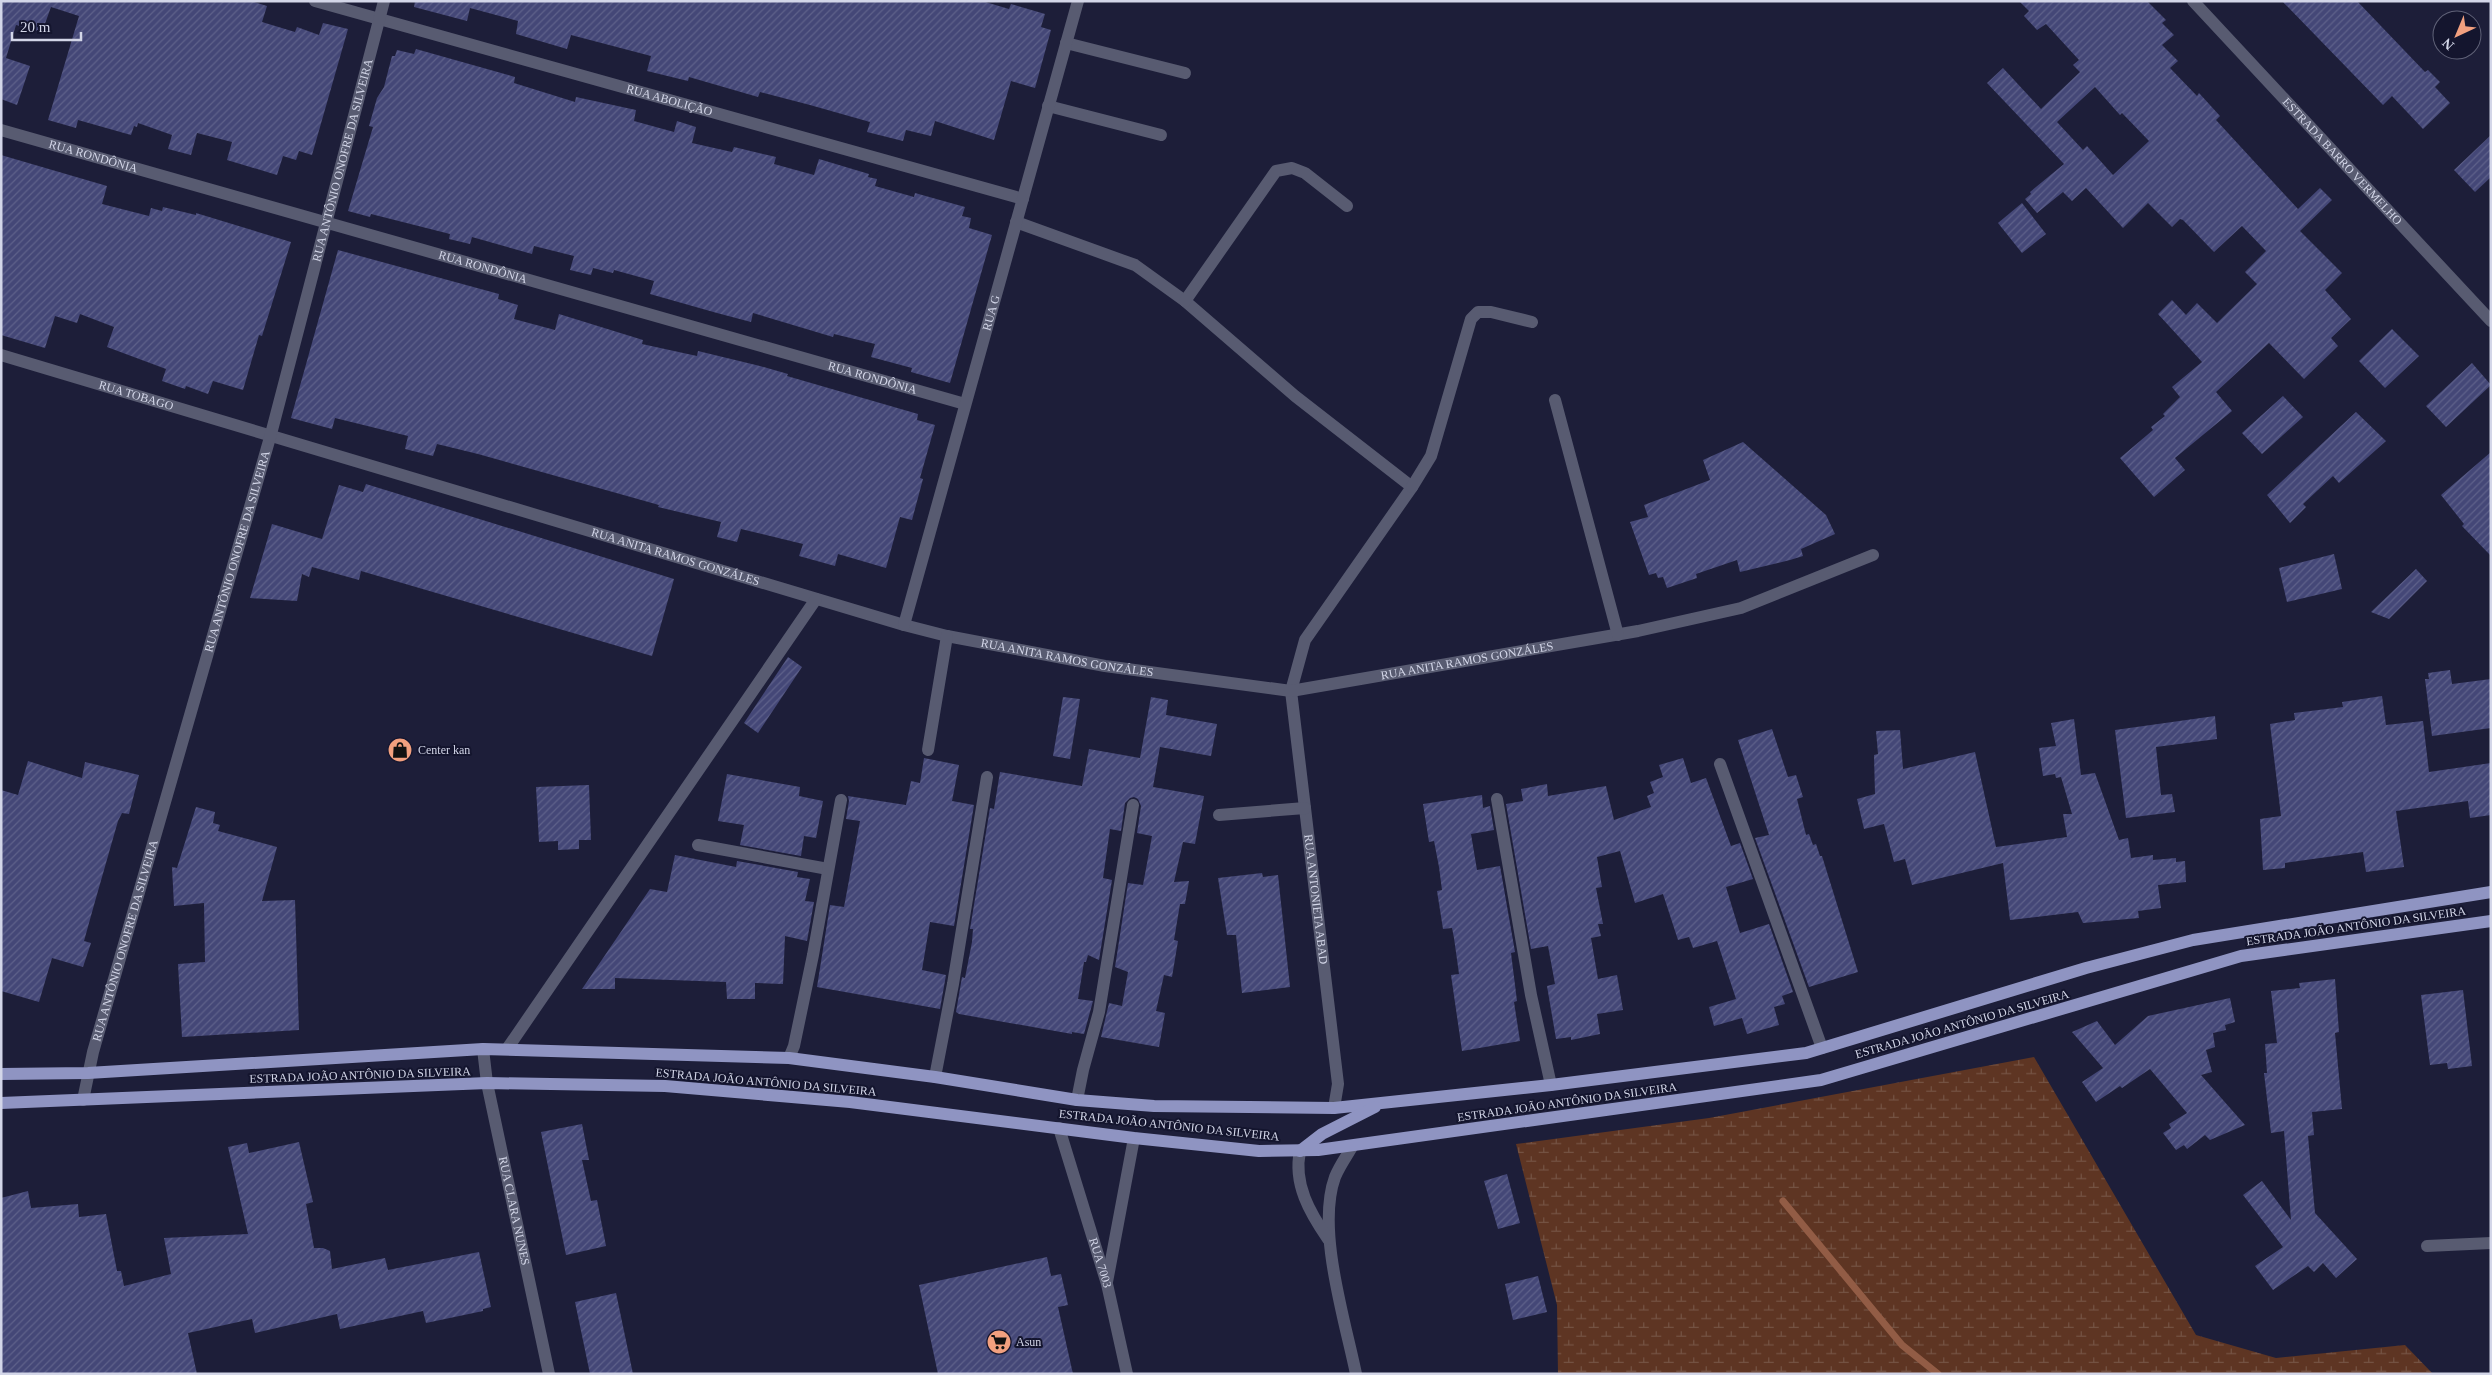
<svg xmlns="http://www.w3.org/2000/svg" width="2492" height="1375" viewBox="0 0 2492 1375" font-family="'Times New Roman',serif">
<defs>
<pattern id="wetland-marsh" width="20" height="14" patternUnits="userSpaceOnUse" patternTransform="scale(1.25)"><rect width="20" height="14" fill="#5e3523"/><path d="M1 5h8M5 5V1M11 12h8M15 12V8" fill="none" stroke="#745243"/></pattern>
<pattern id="building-hatch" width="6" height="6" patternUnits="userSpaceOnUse" patternTransform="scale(1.25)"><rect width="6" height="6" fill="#444777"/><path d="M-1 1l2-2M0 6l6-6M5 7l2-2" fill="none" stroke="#5e618a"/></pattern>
</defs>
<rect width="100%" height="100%" fill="#1d1e39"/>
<path fill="url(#wetland-marsh)" d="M 2034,1057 L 2196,1335 L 2276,1358 L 2405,1345 L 2433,1374 L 1558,1374 L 1557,1305 L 1516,1144 L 1709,1118 Z"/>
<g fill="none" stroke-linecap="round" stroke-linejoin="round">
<path stroke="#925c45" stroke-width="7" d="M 1783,1201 L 1902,1345 L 1938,1374"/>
</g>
<g fill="url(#building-hatch)" fill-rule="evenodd">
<path d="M 1,1 L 251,1 L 267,6 L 262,22 L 295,32 L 297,27 L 319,35 L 323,23 L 348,29 L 312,155 L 299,151 L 296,160 L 283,156 L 277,175 L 227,160 L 232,142 L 197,133 L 191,155 L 168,149 L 172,135 L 138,123 L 137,127 L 134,126 L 131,135 L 78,120 L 76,128 L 48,120 L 79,16 L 51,7 L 42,32 L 16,25 L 6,58 L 30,66 L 17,105 L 1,99 Z"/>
<path d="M 415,1 L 982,1 L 1009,9 L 1011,4 L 1045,14 L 1041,27 L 1051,30 L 1035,88 L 1011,81 L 994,140 L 935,121 L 931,136 L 906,130 L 903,141 L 867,132 L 870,122 L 810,105 L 760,92 L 758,97 L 689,77 L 688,81 L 647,71 L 651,56 L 571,35 L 567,49 L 516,34 L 518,21 L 470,8 L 467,21 L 414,7 Z"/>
<path d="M 2019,1 L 2147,1 L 2166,20 L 2162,23 L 2174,35 L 2162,45 L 2178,61 L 2170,68 L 2197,96 L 2199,93 L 2220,116 L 2216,120 L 2298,209 L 2320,188 L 2332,200 L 2300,231 L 2342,273 L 2325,290 L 2351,319 L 2331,338 L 2338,346 L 2304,379 L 2269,343 L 2216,392 L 2232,411 L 2175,458 L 2185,470 L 2154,497 L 2120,458 L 2153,430 L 2151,427 L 2165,416 L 2163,414 L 2180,397 L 2172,387 L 2202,362 L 2158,314 L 2172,300 L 2186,315 L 2197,303 L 2217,323 L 2257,284 L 2245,272 L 2266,251 L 2242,226 L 2214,252 L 2183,220 L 2180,219 L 2172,227 L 2148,203 L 2123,228 L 2086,188 L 2072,201 L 2063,192 L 2037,213 L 2025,199 L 2031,194 L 2030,192 L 2064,164 L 1987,83 L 2003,68 L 2041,109 L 2080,72 L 2073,65 L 2079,60 L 2046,24 L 2037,30 L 2024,16 L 2029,11 ZM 2095,87 L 2120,115 L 2122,113 L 2149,141 L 2113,175 L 2087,146 L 2083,150 L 2057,122 Z"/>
<path d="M 2282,1 L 2357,1 L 2425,72 L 2428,70 L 2440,82 L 2435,87 L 2450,103 L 2423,129 L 2392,96 L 2383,105 Z"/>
<path d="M 416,49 L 515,77 L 514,83 L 575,102 L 576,97 L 636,110 L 634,121 L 674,132 L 677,121 L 696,127 L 692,143 L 732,152 L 734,147 L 776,157 L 774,164 L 814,175 L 819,159 L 869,174 L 868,177 L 877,179 L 875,186 L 914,197 L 915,193 L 965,207 L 962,216 L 971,218 L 969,228 L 992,235 L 950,383 L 911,372 L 912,368 L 871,357 L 875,344 L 834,334 L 833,337 L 753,313 L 751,322 L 717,313 L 650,294 L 654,281 L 614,270 L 613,273 L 593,268 L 591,275 L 570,270 L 574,256 L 534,246 L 532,254 L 472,237 L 470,244 L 449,239 L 450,234 L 371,214 L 370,217 L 348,211 L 373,127 L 369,126 L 377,98 L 384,87 L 392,56 L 395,56 L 397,50 L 414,54 Z"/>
<path d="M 2491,135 L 2491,177 L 2475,192 L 2454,170 Z"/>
<path d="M 1,155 L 107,186 L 102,204 L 149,216 L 151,208 L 162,211 L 163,207 L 196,215 L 196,213 L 291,242 L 262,336 L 259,335 L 243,390 L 213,381 L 208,394 L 186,386 L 185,389 L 162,381 L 166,369 L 107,347 L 114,327 L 80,314 L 77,323 L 55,316 L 45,348 L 1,335 Z"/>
<path d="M 2022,203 L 2046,234 L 2022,253 L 1998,223 Z"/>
<path d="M 338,250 L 499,294 L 498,299 L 518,305 L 514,319 L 555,330 L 559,314 L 643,340 L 642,344 L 697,356 L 698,351 L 760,366 L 788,374 L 787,376 L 918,414 L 917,420 L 935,425 L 920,478 L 923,479 L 912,520 L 900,517 L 886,568 L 838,554 L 835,566 L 799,556 L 803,544 L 741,529 L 737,542 L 717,537 L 721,522 L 658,507 L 659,505 L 478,454 L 437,444 L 433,456 L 405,449 L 408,436 L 335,418 L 332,429 L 291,418 Z"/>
<path d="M 2392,329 L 2419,356 L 2385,388 L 2359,361 Z"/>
<path d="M 2472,363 L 2491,385 L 2446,427 L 2426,406 Z"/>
<path d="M 2283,396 L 2303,417 L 2262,454 L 2242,433 Z"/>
<path d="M 2356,412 L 2386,441 L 2339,483 L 2333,476 L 2303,504 L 2306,507 L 2290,523 L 2267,495 Z"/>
<path d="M 1743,442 L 1826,515 L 1835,534 L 1801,549 L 1803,556 L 1790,560 L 1740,572 L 1737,560 L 1696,574 L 1697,578 L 1667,588 L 1663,577 L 1658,578 L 1656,573 L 1649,575 L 1630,522 L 1648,517 L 1644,505 L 1710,480 L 1703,460 Z"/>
<path d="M 2491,452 L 2491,556 L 2462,526 L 2464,524 L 2441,495 Z"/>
<path d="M 366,484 L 674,579 L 652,656 L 361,571 L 359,580 L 312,567 L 309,577 L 302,574 L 297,601 L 250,598 L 272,524 L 322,539 L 339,485 L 363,492 Z"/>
<path d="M 2334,554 L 2342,589 L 2287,602 L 2279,568 Z"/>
<path d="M 2416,569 L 2427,581 L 2389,619 L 2371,612 Z"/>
<path d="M 788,657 L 802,667 L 758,733 L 744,723 Z"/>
<path d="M 2450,670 L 2452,684 L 2491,679 L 2491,728 L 2432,736 L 2425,679 L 2429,679 L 2428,673 Z"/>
<path d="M 2382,696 L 2386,725 L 2423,721 L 2429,772 L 2491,763 L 2491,815 L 2470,818 L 2468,801 L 2396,811 L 2404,867 L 2366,872 L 2363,852 L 2285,863 L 2285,868 L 2263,870 L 2260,819 L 2281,816 L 2270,724 L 2295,720 L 2294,713 L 2343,707 L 2342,702 Z"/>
<path d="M 1063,697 L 1080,699 L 1070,759 L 1053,756 Z"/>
<path d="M 1151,697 L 1168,700 L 1166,715 L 1217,724 L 1211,756 L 1160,747 L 1153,787 L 1204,796 L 1195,844 L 1183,842 L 1174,882 L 1189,881 L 1185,904 L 1180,904 L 1174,940 L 1178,941 L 1172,977 L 1164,975 L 1156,1011 L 1165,1013 L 1159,1047 L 1101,1037 L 1109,1003 L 1122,1006 L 1128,972 L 1115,967 L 1128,883 L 1143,885 L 1152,836 L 1137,833 L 1141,806 L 1138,799 L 1134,797 L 1130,798 L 1125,803 L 1121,831 L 1110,829 L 1103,878 L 1112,880 L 1099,960 L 1088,955 L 1086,962 L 1084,962 L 1078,999 L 1093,1001 L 1084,1034 L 1072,1032 L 1072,1034 L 959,1014 L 956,1012 L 962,977 L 965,978 L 972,942 L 973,929 L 970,929 L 990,808 L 994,809 L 1000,772 L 1082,786 L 1089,749 L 1140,758 Z"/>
<path d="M 2215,716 L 2217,739 L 2156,747 L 2161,795 L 2172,794 L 2175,812 L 2126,818 L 2115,730 Z"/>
<path d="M 2074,719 L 2081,775 L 2095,773 L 2119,840 L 2128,838 L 2131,858 L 2153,855 L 2153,860 L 2176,858 L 2176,862 L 2185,861 L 2186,882 L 2158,885 L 2161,908 L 2138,911 L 2139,918 L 2083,923 L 2078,912 L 2010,920 L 2003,863 L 1912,885 L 1905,859 L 1894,862 L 1884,824 L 1864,829 L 1857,799 L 1875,794 L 1874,755 L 1878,754 L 1876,731 L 1900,730 L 1903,769 L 1975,752 L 1996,847 L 2067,837 L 2063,814 L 2072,814 L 2061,777 L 2056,778 L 2055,774 L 2043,776 L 2039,748 L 2056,746 L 2051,723 Z"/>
<path d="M 1772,729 L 1788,777 L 1796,775 L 1803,797 L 1797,799 L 1806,835 L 1809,834 L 1813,845 L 1816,844 L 1820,856 L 1822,856 L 1858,972 L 1809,987 L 1755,838 L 1769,835 L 1738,740 Z"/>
<path d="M 924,758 L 959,765 L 952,801 L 974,805 L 954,926 L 930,922 L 922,970 L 946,975 L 940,1009 L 817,987 L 830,905 L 844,907 L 860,821 L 846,819 L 849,801 L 848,796 L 906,805 L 911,781 L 920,783 Z"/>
<path d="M 1683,758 L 1691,783 L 1706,778 L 1731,846 L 1740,843 L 1753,879 L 1726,887 L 1740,933 L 1769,924 L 1793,992 L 1782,996 L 1785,1004 L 1774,1007 L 1779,1025 L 1747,1034 L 1742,1018 L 1714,1026 L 1709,1007 L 1736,999 L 1717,941 L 1693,948 L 1689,937 L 1678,940 L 1663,894 L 1635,903 L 1620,851 L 1597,857 L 1602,887 L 1596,888 L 1603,924 L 1598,924 L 1601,936 L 1591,938 L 1598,979 L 1617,975 L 1623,1010 L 1597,1014 L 1600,1034 L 1571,1040 L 1571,1037 L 1556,1039 L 1547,986 L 1555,984 L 1548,946 L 1531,949 L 1506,804 L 1523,801 L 1521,789 L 1547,784 L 1548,796 L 1606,786 L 1614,820 L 1651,807 L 1647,796 L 1654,793 L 1650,782 L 1663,777 L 1659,765 Z"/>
<path d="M 28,761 L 82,778 L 85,762 L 139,775 L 129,814 L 122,813 L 118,821 L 94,905 L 84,941 L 91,943 L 83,967 L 52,958 L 39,1002 L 1,991 L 1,790 L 18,795 Z"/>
<path d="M 727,774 L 800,787 L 799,796 L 823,801 L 816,838 L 804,836 L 801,856 L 740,845 L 744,825 L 718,821 Z"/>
<path d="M 589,785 L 591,840 L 579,840 L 579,849 L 558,850 L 558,841 L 539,842 L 536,787 Z"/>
<path d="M 1482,795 L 1483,808 L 1490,806 L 1494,830 L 1471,834 L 1477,870 L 1500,866 L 1515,952 L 1511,953 L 1517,1001 L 1514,1002 L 1520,1041 L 1462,1051 L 1451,975 L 1459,974 L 1454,938 L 1452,928 L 1443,929 L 1437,891 L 1442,890 L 1439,867 L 1434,841 L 1429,842 L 1423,804 Z"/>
<path d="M 196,807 L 215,812 L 213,823 L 220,825 L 218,831 L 277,847 L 262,901 L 295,900 L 299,1030 L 182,1037 L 178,964 L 205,962 L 204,903 L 174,906 L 172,867 L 177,868 Z"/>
<path d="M 675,855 L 736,867 L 737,861 L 798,872 L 797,877 L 810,879 L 805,901 L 814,902 L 807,941 L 785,936 L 783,984 L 755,983 L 755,999 L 727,999 L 726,982 L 615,978 L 615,989 L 582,989 L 650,889 L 667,892 Z"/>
<path d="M 1262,873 L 1263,877 L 1278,875 L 1290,987 L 1242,993 L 1236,935 L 1227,935 L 1218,878 Z"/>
<path d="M 2335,979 L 2339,1032 L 2335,1033 L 2342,1109 L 2312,1112 L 2314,1135 L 2308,1136 L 2315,1213 L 2357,1259 L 2336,1278 L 2323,1263 L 2314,1272 L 2308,1266 L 2273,1290 L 2255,1266 L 2283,1247 L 2243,1195 L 2262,1181 L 2291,1220 L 2284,1131 L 2271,1133 L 2264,1073 L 2267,1073 L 2265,1044 L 2277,1043 L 2271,991 L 2300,988 L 2299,983 Z"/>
<path d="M 2463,990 L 2472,1066 L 2448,1069 L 2447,1063 L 2430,1065 L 2421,995 Z"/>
<path d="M 2230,998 L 2235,1022 L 2225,1025 L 2226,1030 L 2213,1033 L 2215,1047 L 2206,1050 L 2212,1072 L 2201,1075 L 2245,1125 L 2210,1140 L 2205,1135 L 2187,1149 L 2184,1145 L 2176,1150 L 2163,1133 L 2171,1128 L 2169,1124 L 2187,1113 L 2150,1069 L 2122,1088 L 2120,1086 L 2096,1102 L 2082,1082 L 2103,1068 L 2072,1032 L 2097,1021 L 2115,1045 L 2148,1016 Z"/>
<path d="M 582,1124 L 589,1160 L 582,1160 L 591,1201 L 597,1200 L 606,1246 L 566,1255 L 541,1132 Z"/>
<path d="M 299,1142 L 313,1202 L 306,1204 L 314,1248 L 323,1248 L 330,1251 L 332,1269 L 385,1258 L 388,1270 L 479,1252 L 491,1307 L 483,1309 L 483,1311 L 426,1323 L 423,1311 L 340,1329 L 337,1314 L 255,1333 L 252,1319 L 188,1333 L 197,1374 L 1,1374 L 1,1198 L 28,1191 L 31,1208 L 78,1204 L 79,1217 L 106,1214 L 117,1271 L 121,1271 L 124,1286 L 171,1274 L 164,1238 L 248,1234 L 228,1147 L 247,1143 L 249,1153 Z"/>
<path d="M 1507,1174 L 1520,1223 L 1498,1229 L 1484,1181 Z"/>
<path d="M 1047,1257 L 1051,1276 L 1061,1274 L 1068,1305 L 1058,1307 L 1073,1374 L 938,1374 L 919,1285 Z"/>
<path d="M 1538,1276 L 1547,1312 L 1513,1320 L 1505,1284 Z"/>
<path d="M 616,1293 L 633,1374 L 590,1374 L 575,1302 Z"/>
</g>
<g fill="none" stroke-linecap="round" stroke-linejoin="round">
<g stroke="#585b71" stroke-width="12">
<path id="s1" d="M 315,1 L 1023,199"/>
<path id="s2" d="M 2193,1 L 2491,321"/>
<path d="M 1066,43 L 1185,73"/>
<path d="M 1048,106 L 1161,135"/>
<path id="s3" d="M 1,130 L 965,404"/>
<path id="s4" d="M 1016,222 L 1135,265 L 1185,301 L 1295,396 L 1412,487 L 1305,640 L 1291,691 L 1338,1084 L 1334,1108"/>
<path d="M 1185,301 L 1276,171 L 1292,168 L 1305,173 L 1347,206"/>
<path id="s5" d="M 1,355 L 904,625 L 947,636 L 1105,666 L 1291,691 L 1638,631 L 1741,608 L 1873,555"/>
<path d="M 1555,400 L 1618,635"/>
<path d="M 1412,487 L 1431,456 L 1471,319 L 1478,312 L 1491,312 L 1532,322"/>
<path id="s6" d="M 904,625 L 1078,1"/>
<path d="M 928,750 L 947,636"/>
<path d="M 1720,764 L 1822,1048"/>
<path d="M 1497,799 L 1531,995 L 1551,1085"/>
<path d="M 1219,815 L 1305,808"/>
<path d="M 698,845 L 828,869"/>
<path id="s7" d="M 483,1049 L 487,1083 L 549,1374"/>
<path d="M 507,1049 L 816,599"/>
<path d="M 789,1058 L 794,1046 L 813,955 L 841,800"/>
<path d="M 935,1077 L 953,984 L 987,777"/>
<path id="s8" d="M 83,1100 L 93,1052 L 271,434 L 384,1"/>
<path d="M 1077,1100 L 1083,1070 L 1099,1012 L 1133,805"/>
<path id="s9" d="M 1059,1128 L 1107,1284 L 1127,1374"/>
<path d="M 1352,1147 C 1346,1157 1339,1167 1335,1177 C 1316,1229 1345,1320 1356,1374"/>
<path d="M 1300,1151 C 1293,1184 1310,1213 1328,1239"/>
<path d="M 2427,1246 L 2491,1243"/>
<path d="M 1107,1282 L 1134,1138"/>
</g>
<g stroke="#8f94c2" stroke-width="12">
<path d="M 1,1074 L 88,1073 L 483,1049 L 789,1058 L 935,1077 L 1077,1100 L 1154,1106 L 1334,1108 L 1551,1085 L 1806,1053 L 2086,968 L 2193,940 L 2491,892"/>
<path d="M 1,1103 L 487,1083 L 665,1086 L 850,1102 L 1134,1138 L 1259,1151 L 1318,1150 L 1821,1080 L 2241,956 L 2491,921"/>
<path d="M 1300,1151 L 1322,1134 L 1375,1107"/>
</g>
</g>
<defs>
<symbol id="shop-disc" viewBox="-11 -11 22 22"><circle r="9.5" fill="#f2a07f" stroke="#14152e"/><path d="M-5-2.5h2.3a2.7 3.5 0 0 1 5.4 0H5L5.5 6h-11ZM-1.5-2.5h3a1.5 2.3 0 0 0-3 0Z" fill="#111"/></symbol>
<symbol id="supermarket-disc" viewBox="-11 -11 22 22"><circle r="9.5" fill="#f2a07f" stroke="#14152e"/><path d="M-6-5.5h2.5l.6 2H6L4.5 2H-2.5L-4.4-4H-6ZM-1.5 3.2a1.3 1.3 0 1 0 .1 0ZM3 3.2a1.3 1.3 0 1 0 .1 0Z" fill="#111"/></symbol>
</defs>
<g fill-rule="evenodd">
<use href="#shop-disc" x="386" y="736" width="28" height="28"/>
<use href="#supermarket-disc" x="985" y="1328" width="28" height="28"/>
</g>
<g text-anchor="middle" stroke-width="4" stroke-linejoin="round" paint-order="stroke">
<g font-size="12" fill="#d3d6e8" stroke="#14152e">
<text dy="4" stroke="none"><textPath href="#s1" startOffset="368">RUA ABOLIÇÃO</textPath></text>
<text dy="4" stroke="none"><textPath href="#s3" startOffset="96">RUA RONDÔNIA</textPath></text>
<text dy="4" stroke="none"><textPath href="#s8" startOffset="975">RUA ANTÔNIO ONOFRE DA SILVEIRA</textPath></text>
<text dy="4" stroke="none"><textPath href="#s2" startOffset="219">ESTRADA BARRO VERMELHO</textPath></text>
<text dy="4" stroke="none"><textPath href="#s3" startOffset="501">RUA RONDÔNIA</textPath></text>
<text dy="4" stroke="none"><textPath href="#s6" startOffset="324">RUA G</textPath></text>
<text dy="4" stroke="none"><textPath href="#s3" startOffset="906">RUA RONDÔNIA</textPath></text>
<text dy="4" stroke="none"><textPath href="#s5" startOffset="141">RUA TOBAGO</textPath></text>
<text dy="4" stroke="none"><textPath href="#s8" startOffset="570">RUA ANTÔNIO ONOFRE DA SILVEIRA</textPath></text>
<text dy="4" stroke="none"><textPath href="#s5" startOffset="704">RUA ANITA RAMOS GONZÁLES</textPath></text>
<text dy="4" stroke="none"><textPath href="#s5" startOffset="1109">RUA ANITA RAMOS GONZÁLES</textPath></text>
<text dy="4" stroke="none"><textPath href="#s5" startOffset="1514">RUA ANITA RAMOS GONZÁLES</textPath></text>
<text dy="4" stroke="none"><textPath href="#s4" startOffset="931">RUA ANTONIETA ABAD</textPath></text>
<text transform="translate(2356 926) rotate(-8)" y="4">ESTRADA JOÃO ANTÔNIO DA SILVEIRA</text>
<text dy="4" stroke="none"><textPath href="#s8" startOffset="165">RUA ANTÔNIO ONOFRE DA SILVEIRA</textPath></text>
<text transform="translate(1962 1024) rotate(-16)" y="4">ESTRADA JOÃO ANTÔNIO DA SILVEIRA</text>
<text transform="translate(360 1075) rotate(-2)" y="4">ESTRADA JOÃO ANTÔNIO DA SILVEIRA</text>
<text transform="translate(766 1082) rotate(5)" y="4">ESTRADA JOÃO ANTÔNIO DA SILVEIRA</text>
<text transform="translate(1567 1102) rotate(-8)" y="4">ESTRADA JOÃO ANTÔNIO DA SILVEIRA</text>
<text transform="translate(1169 1125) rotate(6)" y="4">ESTRADA JOÃO ANTÔNIO DA SILVEIRA</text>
<text dy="4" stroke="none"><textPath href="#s7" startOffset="165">RUA CLARA NUNES</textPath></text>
<text dy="4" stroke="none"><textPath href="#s9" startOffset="141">RUA 7003</textPath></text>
</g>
<g font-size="12" fill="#d3d6e8" stroke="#14152e" text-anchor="start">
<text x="418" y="754">Center kan</text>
<text x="1016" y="1346">Asun</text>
</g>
</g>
<rect width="2492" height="1375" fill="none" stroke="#d3d6e8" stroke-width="5"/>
<g transform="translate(2457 35) rotate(224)"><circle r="24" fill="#14152e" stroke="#606278"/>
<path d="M0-4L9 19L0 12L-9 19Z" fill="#f2a07f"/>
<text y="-8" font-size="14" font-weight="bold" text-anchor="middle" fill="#d3d6e8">N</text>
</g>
<path d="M12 32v8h69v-8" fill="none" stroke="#d3d6e8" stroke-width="2.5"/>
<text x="20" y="32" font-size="15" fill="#d3d6e8" stroke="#14152e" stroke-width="4" paint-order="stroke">20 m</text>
</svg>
